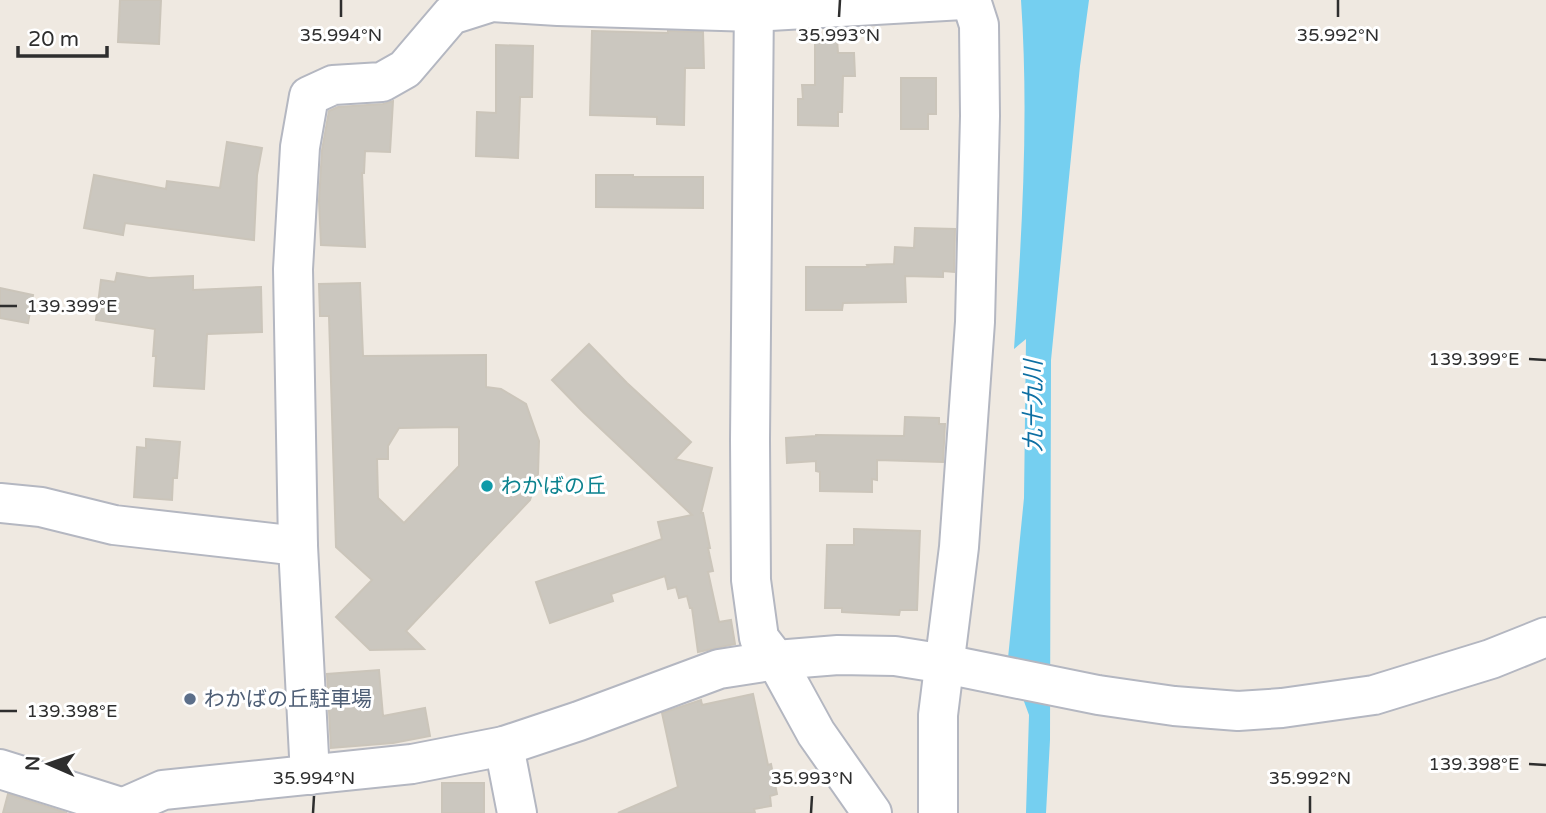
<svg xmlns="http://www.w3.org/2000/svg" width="1546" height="813" viewBox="0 0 1546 813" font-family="'Varela Round','Noto Sans JP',sans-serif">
<rect width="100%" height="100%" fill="#efe9e1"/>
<path fill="#75cff0" d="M 1021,0 L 1089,0 L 1080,66 L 1051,360 L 1050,740 L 1046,813 L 1026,813 L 1029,715 L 1008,658 L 1024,498 L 1026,339 L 1014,349 C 1022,233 1029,116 1021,0 Z"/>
<g fill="#cbc7bf" stroke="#cbc5ba" stroke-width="2" fill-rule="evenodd">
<path d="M 120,0 L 161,0 L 159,44 L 118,42 Z"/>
<path d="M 592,31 L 668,33 L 668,31 L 703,32 L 704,68 L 685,68 L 684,125 L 657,124 L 657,117 L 590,115 Z"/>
<path d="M 815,39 L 837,39 L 838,53 L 854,53 L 855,76 L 843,76 L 842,112 L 838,112 L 838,126 L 798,125 L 798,99 L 803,99 L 802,85 L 815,85 Z"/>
<path d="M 496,45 L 533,46 L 532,97 L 520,97 L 518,158 L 476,156 L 477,112 L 496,113 Z"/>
<path d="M 901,78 L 936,78 L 936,114 L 928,114 L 928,129 L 901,129 Z"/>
<path d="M 393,101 L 390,152 L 365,151 L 364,173 L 362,173 L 365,247 L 321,245 L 319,201 L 322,150 L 329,111 L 338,107 L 383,104 Z"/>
<path d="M 227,142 L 262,148 L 257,175 L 254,240 L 125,223 L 123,235 L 84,228 L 94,175 L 166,189 L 167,181 L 220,188 Z"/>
<path d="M 596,175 L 633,175 L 633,177 L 703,177 L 703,208 L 596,207 Z"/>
<path d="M 915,228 L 955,229 L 954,272 L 943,271 L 943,277 L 905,276 L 906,302 L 843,303 L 842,310 L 806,310 L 806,267 L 868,267 L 867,265 L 894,264 L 895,247 L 914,248 Z"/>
<path d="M 117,273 L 149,278 L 193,276 L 193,290 L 261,287 L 262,332 L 207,334 L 204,389 L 154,386 L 156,356 L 153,356 L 155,329 L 96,320 L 101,280 L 115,282 Z"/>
<path d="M 360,283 L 363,356 L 486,355 L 486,387 L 501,389 L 526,404 L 539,441 L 538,474 L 530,500 L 406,631 L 424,649 L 370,650 L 336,617 L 372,580 L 336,547 L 329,316 L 320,316 L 319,284 ZM 459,427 L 459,466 L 404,523 L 378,498 L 377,459 L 388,459 L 388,446 L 399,428 Z"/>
<path d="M 0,288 L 33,295 L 28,323 L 0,318 Z"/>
<path d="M 589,344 L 627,383 L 691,442 L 675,459 L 712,468 L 701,513 L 703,513 L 710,548 L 708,548 L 713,571 L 708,572 L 719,622 L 731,620 L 735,644 L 698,652 L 692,608 L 690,608 L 687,596 L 679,598 L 676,587 L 668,589 L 665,576 L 611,594 L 613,601 L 550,623 L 536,582 L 662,539 L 658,522 L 692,515 L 583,412 L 552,380 Z"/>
<path d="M 905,417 L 939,418 L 939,424 L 945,424 L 943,462 L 877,460 L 877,480 L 872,479 L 872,492 L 820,491 L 820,472 L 816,471 L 816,461 L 787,463 L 786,438 L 816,436 L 816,435 L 904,436 Z"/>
<path d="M 146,439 L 180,442 L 177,478 L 173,478 L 172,500 L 134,497 L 137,447 L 146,448 Z"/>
<path d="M 854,529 L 920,531 L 917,610 L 900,610 L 899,615 L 842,612 L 842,608 L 825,608 L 827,545 L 854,545 Z"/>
<path d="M 379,670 L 383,716 L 425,708 L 430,736 L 393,743 L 331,748 L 327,674 Z"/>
<path d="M 753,694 L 768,765 L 771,764 L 777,794 L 770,796 L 771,806 L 754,809 L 755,813 L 618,813 L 678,787 L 662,713 L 701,700 L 702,705 Z"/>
<rect x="442" y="783" width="42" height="30"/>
<path d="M 8,794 L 67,813 L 3,813 Z"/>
</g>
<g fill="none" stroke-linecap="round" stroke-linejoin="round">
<defs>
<g id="minor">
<path d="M 754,0 L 750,440 L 751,580 L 759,638 L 776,660 L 816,733 L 872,813"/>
<path d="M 0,503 L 41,507 L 114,525 L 298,546"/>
<path d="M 504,746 L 517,813"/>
<path d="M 0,769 L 124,808"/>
<path d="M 310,775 L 298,546 L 293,269 L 300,147 L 309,96 L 333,85 L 382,82 L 405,69 L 451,15 L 492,2 L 558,6 L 754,12 L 963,0"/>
<path d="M 111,813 L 163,790 L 412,764 L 504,746 L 579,721 L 719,669 L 776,660 L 838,655 L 895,656 L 945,664 L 1098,695 L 1174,706 L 1238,711 L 1282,708 L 1374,695 L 1491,659 L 1546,637"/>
<path d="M 938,813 L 938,715 L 959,547 L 975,322 L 980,116 L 979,25 L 971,0"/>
</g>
</defs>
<use href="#minor" stroke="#b4b7c1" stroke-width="42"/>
<use href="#minor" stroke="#fff" stroke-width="38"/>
</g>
<path fill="none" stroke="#2e2e2e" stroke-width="2.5" d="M 341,17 L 341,0M 839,17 L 840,0M 1338,17 L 1338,0M 0,306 L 17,306M 1529,359 L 1546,360M 0,711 L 17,711M 1529,764 L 1546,765M 313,813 L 314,796M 811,813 L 812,796M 1310,813 L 1310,796"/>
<circle fill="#0f9aa8" stroke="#fff" stroke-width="2.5" cx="487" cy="486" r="7"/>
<circle fill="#5c6f8a" stroke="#fff" stroke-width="2.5" cx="190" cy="699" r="7"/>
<g text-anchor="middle" stroke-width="6" stroke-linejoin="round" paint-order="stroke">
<g font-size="21" fill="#0d838f" stroke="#fff" text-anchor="start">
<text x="501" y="493">わかばの丘</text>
</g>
<g font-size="21" fill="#4e5e75" stroke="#fff" text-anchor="start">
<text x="204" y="706">わかばの丘駐車場</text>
</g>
<g font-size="23" font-style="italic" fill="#0d6fa3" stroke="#fff">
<text transform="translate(1033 406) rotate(-90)" y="8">九十九川</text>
</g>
</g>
<g font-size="18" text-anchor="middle" fill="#2e2e2e" stroke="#fff" stroke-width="6" stroke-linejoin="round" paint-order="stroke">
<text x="341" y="41">35.994°N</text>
<text x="839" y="41">35.993°N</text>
<text x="1338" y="41">35.992°N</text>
<text x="72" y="312">139.399°E</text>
<text x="1474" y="365">139.399°E</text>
<text x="72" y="717">139.398°E</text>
<text x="1474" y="770">139.398°E</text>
<text x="314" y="784">35.994°N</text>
<text x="812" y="784">35.993°N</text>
<text x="1310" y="784">35.992°N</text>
</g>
<g transform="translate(49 764) rotate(272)" stroke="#ffffff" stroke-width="5" paint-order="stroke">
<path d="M0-5L12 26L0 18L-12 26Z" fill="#2e2e2e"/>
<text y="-10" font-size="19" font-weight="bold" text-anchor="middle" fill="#2e2e2e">N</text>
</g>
<path d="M18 46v10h89v-10" fill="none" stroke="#2e2e2e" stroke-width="3.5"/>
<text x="28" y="46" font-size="21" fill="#2e2e2e" stroke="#ffffff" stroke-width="5" paint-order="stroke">20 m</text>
</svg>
